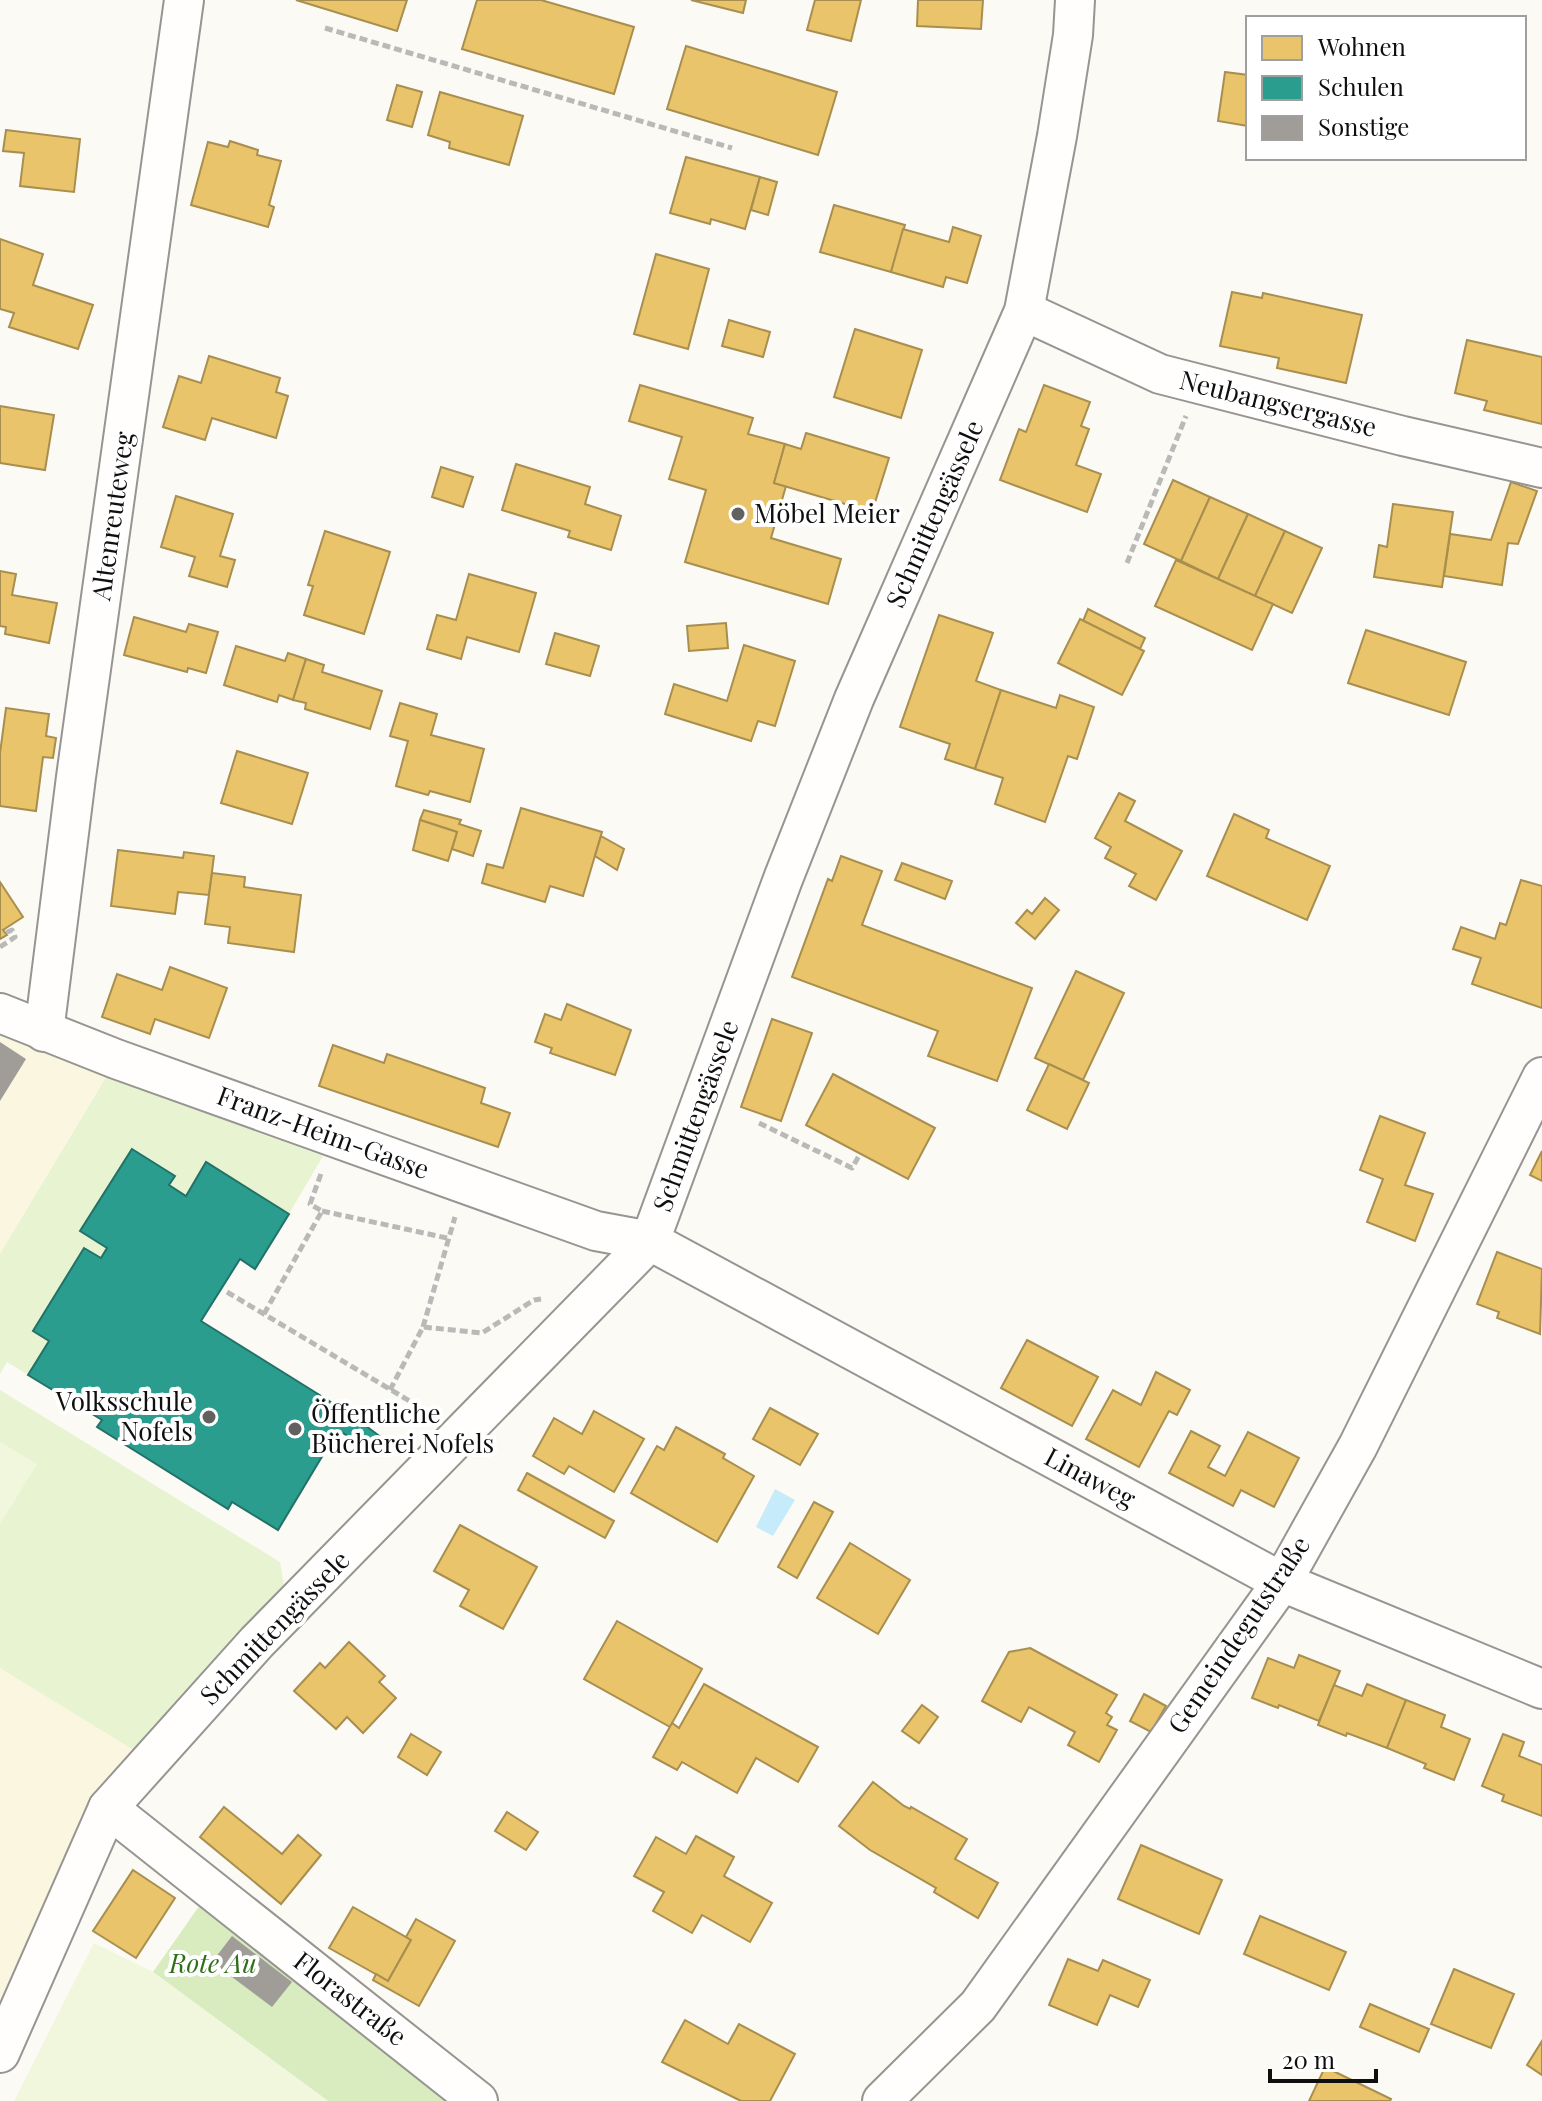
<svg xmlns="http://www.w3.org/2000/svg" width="1542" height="2101" viewBox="0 0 1542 2101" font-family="'Playfair Display',serif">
<rect width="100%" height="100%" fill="#fcfaf4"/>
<g fill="#faf6df">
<path d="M 0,1013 L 116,1059 L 0,1254 Z"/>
<path d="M 0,1668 L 140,1754 L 0,2037 Z"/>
</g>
<g fill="#e8f4d1">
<path d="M 106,1077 L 323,1156 L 289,1214 L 207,1163 L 186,1196 L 169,1185 L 175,1176 L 131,1150 L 81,1231 L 107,1248 L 101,1258 L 84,1249 L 33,1330 L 49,1341 L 28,1375 L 7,1362 L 0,1374 L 0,1254 Z"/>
<path d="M 0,1390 L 280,1562 L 286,1598 L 140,1754 L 0,1668 Z"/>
</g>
<path fill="#d8ecbf" d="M 202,1902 L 466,2101 L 328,2101 L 153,1972 Z"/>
<g fill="#f1f7dc">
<path d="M 0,1442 L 37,1464 L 0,1524 Z"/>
<path d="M 94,1943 L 153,1972 L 328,2101 L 14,2101 Z"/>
</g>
<path fill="#c6ebfa" d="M 775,1489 L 795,1500 L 773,1536 L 756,1527 Z"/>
<g fill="#e9c46a" stroke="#a88e4f" stroke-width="2">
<path d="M 296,0 L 407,0 L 397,31 Z"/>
<path d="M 477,0 L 541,0 L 634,27 L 614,94 L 462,49 Z"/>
<path d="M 691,0 L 746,0 L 743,13 Z"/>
<path d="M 815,0 L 861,0 L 851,41 L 807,30 Z"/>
<path d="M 918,0 L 983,0 L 981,29 L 917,26 Z"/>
<path d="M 686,46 L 837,92 L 818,155 L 667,109 Z"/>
<path d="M 1225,72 L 1248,75 L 1248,126 L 1218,121 Z"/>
<path d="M 397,85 L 422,92 L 412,127 L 387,120 Z"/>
<path d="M 440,92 L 523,116 L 509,165 L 449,148 L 450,142 L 428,135 Z"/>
<path d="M 6,130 L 80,139 L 74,192 L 20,186 L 24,153 L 3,151 Z"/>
<path d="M 230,141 L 258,150 L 257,155 L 281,161 L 269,205 L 274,207 L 268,227 L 191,205 L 208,142 L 228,147 Z"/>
<path d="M 686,157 L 760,177 L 745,229 L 711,219 L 710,224 L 670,213 Z"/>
<path d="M 760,177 L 777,182 L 768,215 L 751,210 Z"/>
<path d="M 834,205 L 905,225 L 891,272 L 820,252 Z"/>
<path d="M 953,227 L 981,236 L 967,283 L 946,277 L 943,287 L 891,272 L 903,229 L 949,242 Z"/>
<path d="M 0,239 L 43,254 L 33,285 L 93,305 L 78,349 L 9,327 L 14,313 L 0,309 Z"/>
<path d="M 656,254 L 709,269 L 688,349 L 634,334 Z"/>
<path d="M 1232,292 L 1262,298 L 1263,293 L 1362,315 L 1346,383 L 1277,368 L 1279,358 L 1220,346 Z"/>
<path d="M 729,320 L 770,332 L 763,357 L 722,346 Z"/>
<path d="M 855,329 L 922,350 L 901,418 L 834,397 Z"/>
<path d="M 1467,340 L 1542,357 L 1542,424 L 1484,410 L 1487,401 L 1455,393 Z"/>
<path d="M 209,356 L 280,378 L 276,392 L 288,396 L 276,438 L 212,418 L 205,440 L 163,427 L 179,376 L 201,383 Z"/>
<path d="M 640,385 L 753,418 L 748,434 L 785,444 L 774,483 L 786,486 L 771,538 L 841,559 L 828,604 L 685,562 L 706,490 L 669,479 L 682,437 L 629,421 Z"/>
<path d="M 1044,385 L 1090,402 L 1081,426 L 1089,429 L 1076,465 L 1101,474 L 1087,512 L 1000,480 L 1019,429 L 1026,432 Z"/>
<path d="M 0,406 L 54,415 L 45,470 L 0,463 Z"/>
<path d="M 806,433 L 889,458 L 872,512 L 774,483 L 785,444 L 801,449 Z"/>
<path d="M 516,464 L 590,487 L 585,504 L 621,516 L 611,550 L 568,537 L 570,531 L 502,510 Z"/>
<path d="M 441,467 L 473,477 L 463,507 L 432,497 Z"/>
<path d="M 1173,480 L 1210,497 L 1181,561 L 1144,544 Z"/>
<path d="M 1511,482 L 1537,491 L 1518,544 L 1508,543 L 1502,585 L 1444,576 L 1450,534 L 1491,540 Z"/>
<path d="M 176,496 L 233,514 L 220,556 L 235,560 L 227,587 L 189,576 L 195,557 L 161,547 Z"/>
<path d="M 1210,497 L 1248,514 L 1218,579 L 1181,561 Z"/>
<path d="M 1393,504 L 1453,512 L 1442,587 L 1374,577 L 1379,545 L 1387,547 Z"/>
<path d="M 1248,514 L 1285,531 L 1255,596 L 1218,579 Z"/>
<path d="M 325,531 L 390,552 L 364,634 L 304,615 L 313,586 L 308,585 Z"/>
<path d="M 1285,531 L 1322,548 L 1292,613 L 1255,596 Z"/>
<path d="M 1176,560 L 1273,604 L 1252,650 L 1155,606 Z"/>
<path d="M 0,571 L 16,574 L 12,595 L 57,603 L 49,643 L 5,634 L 6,627 L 0,626 Z"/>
<path d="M 469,574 L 536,593 L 519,652 L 467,637 L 461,659 L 427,649 L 437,615 L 456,620 Z"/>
<path d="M 1088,609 L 1145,638 L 1140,649 L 1083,621 Z"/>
<path d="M 939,615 L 993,633 L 976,681 L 1001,690 L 975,769 L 945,759 L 950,744 L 900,727 Z"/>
<path d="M 134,617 L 186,632 L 189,624 L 218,632 L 206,673 L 188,668 L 187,672 L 124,655 Z"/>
<path d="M 1080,619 L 1144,651 L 1122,695 L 1058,663 Z"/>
<path d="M 726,623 L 728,648 L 689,651 L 687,626 Z"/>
<path d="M 1366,630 L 1466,662 L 1449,715 L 1348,683 Z"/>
<path d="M 555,633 L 599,646 L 590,676 L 546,664 Z"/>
<path d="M 744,645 L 795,661 L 775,726 L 758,721 L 751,741 L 665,714 L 674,684 L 727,701 Z"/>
<path d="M 236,646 L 285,661 L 288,653 L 306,659 L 293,700 L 279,695 L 277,702 L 224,685 Z"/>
<path d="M 306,659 L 324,665 L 322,672 L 382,691 L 370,729 L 305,709 L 306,703 L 293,700 Z"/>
<path d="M 1001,690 L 1056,708 L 1060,695 L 1094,707 L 1077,759 L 1068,756 L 1045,822 L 995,804 L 1003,778 L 975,769 Z"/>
<path d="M 400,703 L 437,714 L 431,735 L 484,749 L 470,802 L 430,791 L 428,795 L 396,786 L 408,741 L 390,736 Z"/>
<path d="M 6,708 L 49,714 L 46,736 L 56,738 L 53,758 L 43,757 L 36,811 L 0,806 L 0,753 Z"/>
<path d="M 237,751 L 308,773 L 292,824 L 221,803 Z"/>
<path d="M 1119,793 L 1135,801 L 1125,821 L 1182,851 L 1156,900 L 1129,886 L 1136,874 L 1105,858 L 1111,847 L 1095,838 Z"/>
<path d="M 521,808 L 602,832 L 583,896 L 550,886 L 545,902 L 482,883 L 487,864 L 503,868 Z"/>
<path d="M 424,810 L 461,820 L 459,824 L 481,831 L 473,856 L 452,849 L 457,832 L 420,820 Z"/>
<path d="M 1234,814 L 1269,830 L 1266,838 L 1330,866 L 1307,920 L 1207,876 Z"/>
<path d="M 420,820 L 457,832 L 448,861 L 413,850 Z"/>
<path d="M 601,836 L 624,849 L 617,870 L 595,856 Z"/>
<path d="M 118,850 L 183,858 L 184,852 L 214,856 L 209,895 L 178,892 L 175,914 L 111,906 Z"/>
<path d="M 841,856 L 882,871 L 862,925 L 1032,988 L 997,1081 L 928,1056 L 938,1031 L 792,977 L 828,879 L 832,881 Z"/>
<path d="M 902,863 L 952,881 L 945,899 L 895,880 Z"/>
<path d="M 212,873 L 245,877 L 244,887 L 301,895 L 294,952 L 228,943 L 230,927 L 205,924 Z"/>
<path d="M 1521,880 L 1542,886 L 1542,1008 L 1472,984 L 1481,958 L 1453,949 L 1461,927 L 1495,939 L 1500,923 L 1506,925 Z"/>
<path d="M 0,882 L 23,917 L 3,930 L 7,935 L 0,939 Z"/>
<path d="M 1045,898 L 1059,910 L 1035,939 L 1016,923 L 1027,910 L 1032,914 Z"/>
<path d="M 170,967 L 227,988 L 209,1038 L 155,1019 L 150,1034 L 102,1017 L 117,974 L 162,990 Z"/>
<path d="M 1076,971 L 1124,993 L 1083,1080 L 1035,1058 Z"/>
<path d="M 567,1004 L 631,1030 L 615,1075 L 550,1053 L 552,1048 L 535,1042 L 545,1014 L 561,1020 Z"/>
<path d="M 772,1019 L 812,1033 L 781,1121 L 741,1107 Z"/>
<path d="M 333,1045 L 384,1063 L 387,1054 L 485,1088 L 481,1103 L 510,1113 L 498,1147 L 319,1086 Z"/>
<path d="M 1049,1064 L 1089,1083 L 1067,1129 L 1027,1110 Z"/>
<path d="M 833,1074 L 935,1128 L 908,1179 L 806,1125 Z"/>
<path d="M 1380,1116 L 1425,1133 L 1405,1185 L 1433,1194 L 1415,1241 L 1367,1222 L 1383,1179 L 1360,1170 Z"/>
<path d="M 1542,1151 L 1542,1181 L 1530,1175 Z"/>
<path d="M 1497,1252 L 1542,1269 L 1540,1334 L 1497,1318 L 1499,1312 L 1477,1304 Z"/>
<path d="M 1027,1340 L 1098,1377 L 1072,1426 L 1001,1388 Z"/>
<path d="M 1156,1372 L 1190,1390 L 1177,1415 L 1169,1411 L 1139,1467 L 1086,1439 L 1113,1390 L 1141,1405 Z"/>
<path d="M 770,1408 L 818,1434 L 800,1465 L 753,1439 Z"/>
<path d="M 594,1411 L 644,1439 L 614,1492 L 569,1466 L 564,1474 L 533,1456 L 554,1418 L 582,1434 Z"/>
<path d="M 676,1427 L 725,1454 L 723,1458 L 754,1476 L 717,1542 L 631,1493 L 657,1446 L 664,1450 Z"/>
<path d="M 1191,1431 L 1220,1446 L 1208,1467 L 1225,1476 L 1248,1432 L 1299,1458 L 1274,1507 L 1241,1490 L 1233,1506 L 1169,1473 Z"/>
<path d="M 527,1473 L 614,1521 L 605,1538 L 518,1490 Z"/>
<path d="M 814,1502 L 833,1512 L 797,1578 L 778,1567 Z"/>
<path d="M 460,1525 L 537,1567 L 503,1629 L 460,1606 L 469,1590 L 434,1571 Z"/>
<path d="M 850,1543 L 910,1580 L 878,1634 L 817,1598 Z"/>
<path d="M 617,1621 L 702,1669 L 670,1727 L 584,1679 Z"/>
<path d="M 349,1642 L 385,1676 L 379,1682 L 396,1698 L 363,1733 L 347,1717 L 336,1729 L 294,1691 L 320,1663 L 325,1668 Z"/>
<path d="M 1030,1648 L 1117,1695 L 1106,1713 L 1112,1717 L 1107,1725 L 1117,1730 L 1099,1762 L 1068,1745 L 1075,1732 L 1029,1707 L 1021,1722 L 982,1701 L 1009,1652 Z"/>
<path d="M 1299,1655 L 1340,1671 L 1319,1721 L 1279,1705 L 1278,1708 L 1252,1698 L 1268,1658 L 1294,1668 Z"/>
<path d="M 704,1684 L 818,1747 L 798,1782 L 756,1758 L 737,1793 L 682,1762 L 677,1770 L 653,1757 L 672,1723 L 679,1728 Z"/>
<path d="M 1367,1684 L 1406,1700 L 1387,1748 L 1347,1733 L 1346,1736 L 1318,1725 L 1334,1685 L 1362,1696 Z"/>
<path d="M 1144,1694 L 1166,1706 L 1151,1732 L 1130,1721 Z"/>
<path d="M 1406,1700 L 1445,1715 L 1441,1727 L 1470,1739 L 1454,1780 L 1424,1768 L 1426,1764 L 1387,1748 Z"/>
<path d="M 922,1705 L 938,1717 L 919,1743 L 902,1731 Z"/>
<path d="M 411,1734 L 441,1752 L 427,1775 L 398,1757 Z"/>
<path d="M 1503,1734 L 1524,1742 L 1519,1756 L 1542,1765 L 1542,1816 L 1502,1801 L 1504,1795 L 1482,1786 Z"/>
<path d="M 873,1782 L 904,1806 L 910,1809 L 911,1807 L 967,1839 L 955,1859 L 998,1883 L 978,1918 L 934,1892 L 936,1888 L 870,1850 L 839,1826 Z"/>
<path d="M 224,1807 L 282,1854 L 298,1835 L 321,1855 L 281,1904 L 200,1837 Z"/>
<path d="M 507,1812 L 538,1832 L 526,1850 L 495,1831 Z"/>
<path d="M 696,1836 L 734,1857 L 724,1876 L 772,1903 L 750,1942 L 702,1915 L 692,1933 L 653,1911 L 664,1892 L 634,1876 L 656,1837 L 686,1854 Z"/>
<path d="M 1141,1845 L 1222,1880 L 1199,1934 L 1118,1899 Z"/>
<path d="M 133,1870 L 175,1898 L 136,1958 L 93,1931 Z"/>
<path d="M 353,1907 L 411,1940 L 388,1981 L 329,1948 Z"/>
<path d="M 1260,1916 L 1346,1952 L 1329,1990 L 1244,1954 Z"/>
<path d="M 416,1919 L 455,1941 L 419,2006 L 373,1980 L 376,1974 L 388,1981 L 411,1940 L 406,1937 Z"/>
<path d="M 1068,1959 L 1098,1971 L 1103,1960 L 1150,1980 L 1138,2007 L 1110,1995 L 1097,2025 L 1049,2005 Z"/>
<path d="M 1454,1969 L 1514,1994 L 1491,2048 L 1431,2024 Z"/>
<path d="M 1370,2004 L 1429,2029 L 1419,2052 L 1360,2027 Z"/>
<path d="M 685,2020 L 728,2044 L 739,2024 L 795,2054 L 770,2101 L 741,2101 L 662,2062 Z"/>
<path d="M 1542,2041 L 1542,2075 L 1527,2065 Z"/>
<path d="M 1325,2067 L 1391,2099 L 1390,2101 L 1309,2101 Z"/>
</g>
<path fill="#2a9d8f" stroke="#227269" stroke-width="2" d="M 132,1149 L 175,1176 L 169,1185 L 186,1196 L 206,1162 L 289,1214 L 255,1269 L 240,1259 L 201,1321 L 350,1414 L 382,1438 L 373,1452 L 338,1430 L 278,1530 L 232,1502 L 228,1509 L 97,1427 L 102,1420 L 28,1375 L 49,1341 L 33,1331 L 84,1248 L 101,1258 L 107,1248 L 80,1231 Z"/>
<g fill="#a09d99">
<path d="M 0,1042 L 26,1059 L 0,1101 Z"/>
<path d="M 232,1936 L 292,1982 L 272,2007 L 212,1962 Z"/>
</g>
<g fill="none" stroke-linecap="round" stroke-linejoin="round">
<defs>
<g id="street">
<path d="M 1024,311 L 1160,374 L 1403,436 L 1542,468"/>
<path d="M 0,1013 L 116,1059 L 596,1231 L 650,1241 L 1282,1582 L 1542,1689"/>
<path d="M 44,1032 L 76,777 L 184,0"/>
<path d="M 108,1808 L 478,2101"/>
<path d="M 0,2053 L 108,1808 L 257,1642 L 650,1241 L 783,879 L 854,699 L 1024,311 L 1057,136 L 1073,35 L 1075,0"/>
<path d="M 882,2101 L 978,2006 L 1282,1582 L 1358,1446 L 1542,1077"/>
</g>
</defs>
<use href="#street" stroke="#969592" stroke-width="42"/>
<g stroke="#b9b9b8" stroke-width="5" stroke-dasharray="8 4" stroke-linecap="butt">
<path d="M 325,28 L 732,148"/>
<path d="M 1127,563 L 1186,416"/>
<path d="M 0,947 L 15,937 L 12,930 L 5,933"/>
<path d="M 759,1123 L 852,1168 L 860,1154"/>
<path d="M 322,1211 L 447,1238"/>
<path d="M 227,1292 L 413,1403 L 430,1418"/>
<path d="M 264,1314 L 322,1211 L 310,1204 L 322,1171"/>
<path d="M 423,1327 L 455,1217"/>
<path d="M 390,1390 L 423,1327 L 482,1333 L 534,1300 L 541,1299"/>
</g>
<use href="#street" stroke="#fffefd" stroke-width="38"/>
</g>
<g fill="#62615f" stroke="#fff" stroke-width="3">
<circle cx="738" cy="514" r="8"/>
<circle cx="209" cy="1417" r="8"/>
<circle cx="295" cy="1429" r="8"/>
</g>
<g text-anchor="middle" stroke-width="8" stroke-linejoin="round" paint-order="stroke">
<g font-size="26" fill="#0f0f0f" stroke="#fff">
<text transform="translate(1278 404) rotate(14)" y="9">Neubangsergasse</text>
<text transform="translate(935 514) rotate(-66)" y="9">Schmittengässele</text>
<text transform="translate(113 516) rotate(-82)" y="9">Altenreuteweg</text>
<text transform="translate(696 1116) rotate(-70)" y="9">Schmittengässele</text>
<text transform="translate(323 1133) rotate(20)" y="9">Franz-Heim-Gasse</text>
<text transform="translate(1090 1478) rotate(28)" y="9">Linaweg</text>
<text transform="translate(275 1628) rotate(-46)" y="9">Schmittengässele</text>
<text transform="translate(1239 1635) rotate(-56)" y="9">Gemeindegutstraße</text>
<text transform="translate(350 1999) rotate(38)" y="9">Florastraße</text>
</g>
<g font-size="26" fill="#0f0f0f" stroke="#fff" text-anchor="start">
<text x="754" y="523">Möbel Meier</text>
<text x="193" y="1411" text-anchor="end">Volksschule<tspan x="193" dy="30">Nofels</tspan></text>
<text x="311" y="1423">Öffentliche<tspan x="311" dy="30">Bücherei Nofels</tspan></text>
</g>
<g font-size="26" font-style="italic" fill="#2f6f17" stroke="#fff">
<text x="213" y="1973">Rote Au</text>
</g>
</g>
<rect x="1246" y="16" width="280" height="144" fill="#ffffff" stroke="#9f9f9f" stroke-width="2"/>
<rect x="1262" y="36" width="40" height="24" fill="#e9c46a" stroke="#9f9f9f" stroke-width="2"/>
<text x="1318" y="56" font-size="24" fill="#0f0f0f">Wohnen</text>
<rect x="1262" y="76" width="40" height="24" fill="#2a9d8f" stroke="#9f9f9f" stroke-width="2"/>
<text x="1318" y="96" font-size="24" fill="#0f0f0f">Schulen</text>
<rect x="1262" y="116" width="40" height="24" fill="#a09d99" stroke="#9f9f9f" stroke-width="2"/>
<text x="1318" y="136" font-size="24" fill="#0f0f0f">Sonstige</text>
<path d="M1270 2069v12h106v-12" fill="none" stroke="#0f0f0f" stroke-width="4"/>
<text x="1282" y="2069" font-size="24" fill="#0f0f0f" stroke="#ffffff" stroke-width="6" paint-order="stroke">20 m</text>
</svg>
